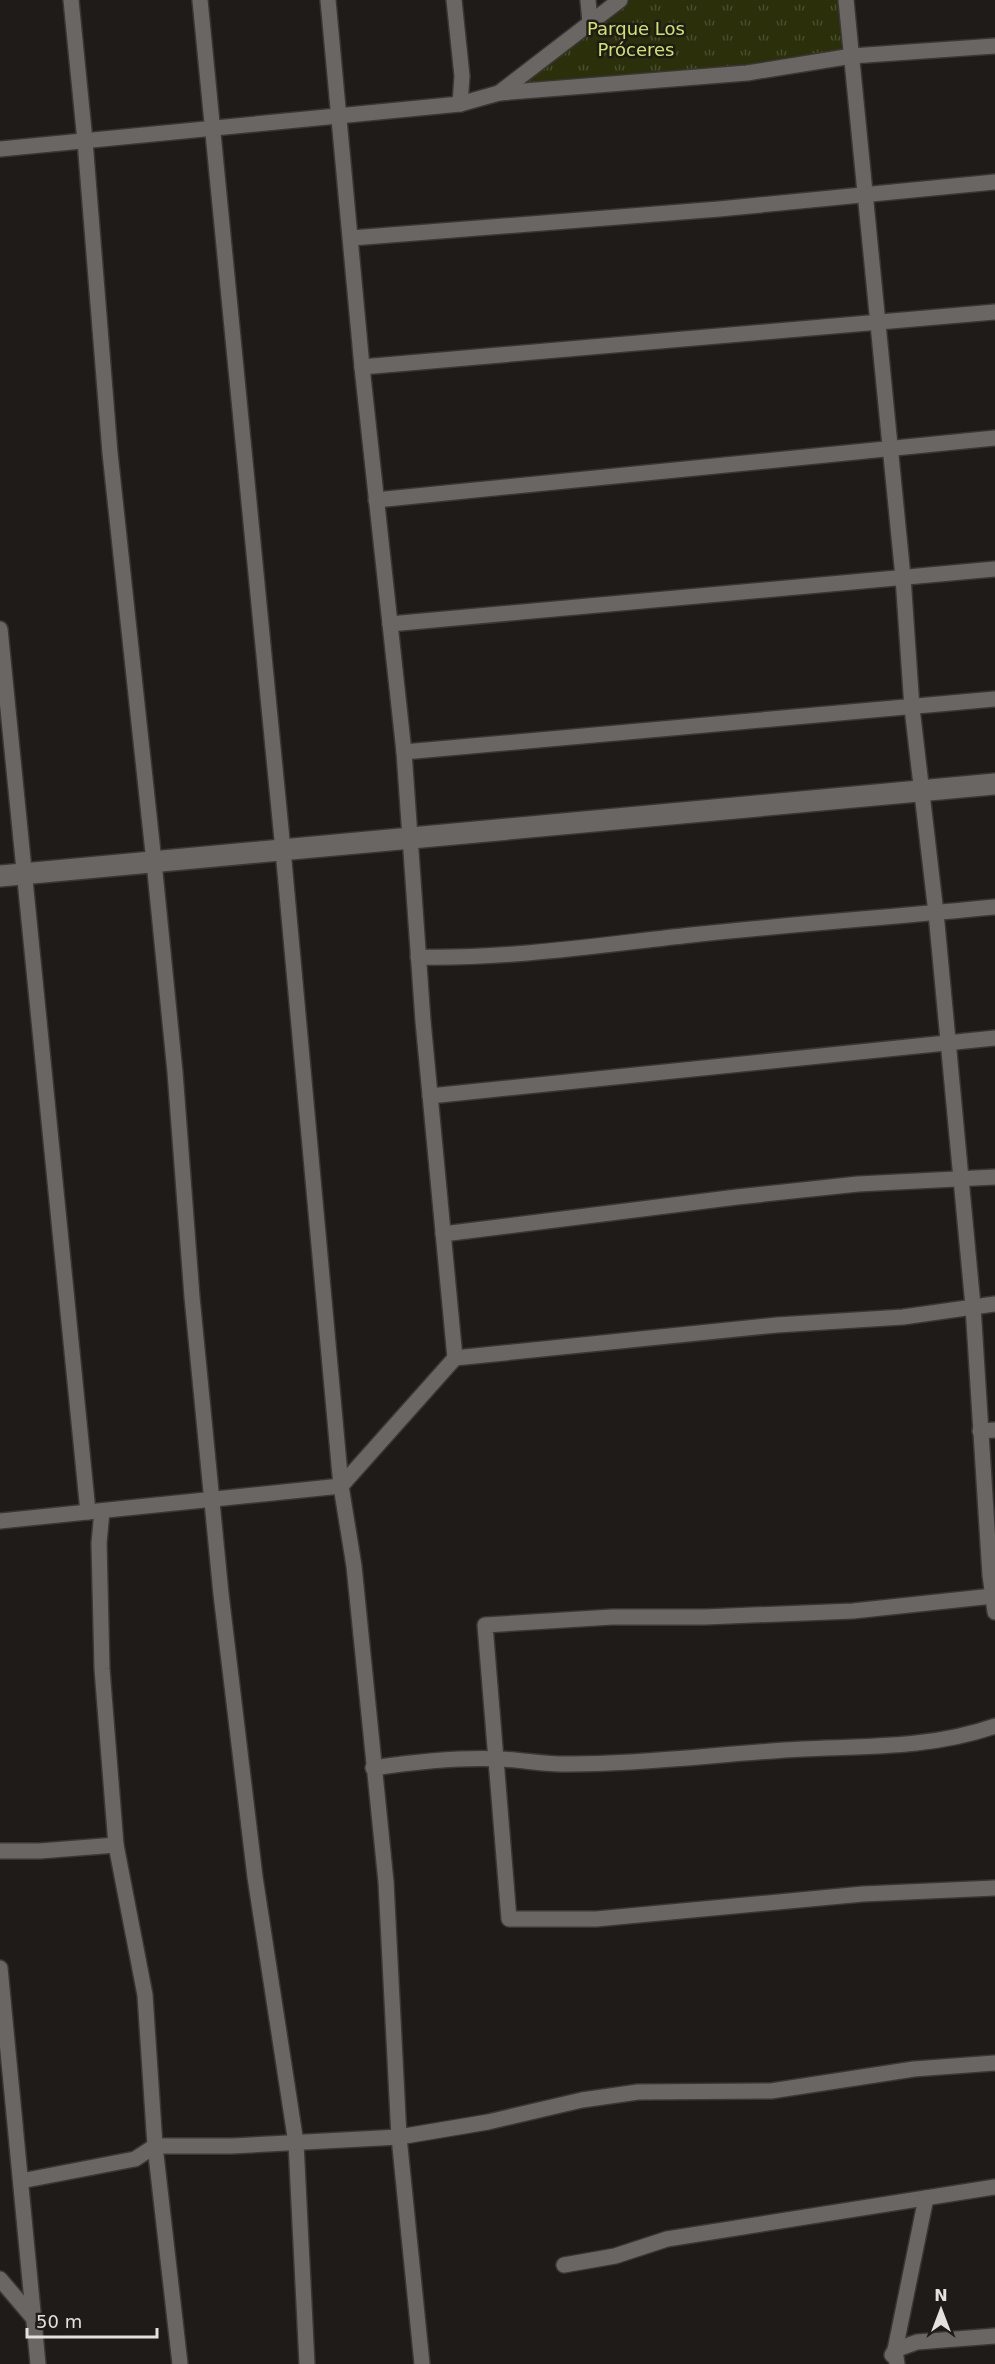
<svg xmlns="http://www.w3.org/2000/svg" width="995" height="2364" viewBox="0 0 995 2364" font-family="'DejaVu Sans',sans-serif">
<defs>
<pattern id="grass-tufts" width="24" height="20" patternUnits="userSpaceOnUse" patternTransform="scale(1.5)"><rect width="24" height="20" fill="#2b2f0a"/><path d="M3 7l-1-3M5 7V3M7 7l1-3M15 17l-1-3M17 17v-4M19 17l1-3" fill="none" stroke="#4a4d2d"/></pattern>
</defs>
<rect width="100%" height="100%" fill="#1f1b19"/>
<path fill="url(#grass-tufts)" d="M 623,0 L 846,0 L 852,56 L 499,93 Z"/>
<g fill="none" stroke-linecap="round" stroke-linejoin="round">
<defs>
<g id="street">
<path d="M 71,0 L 85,141 L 110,453 L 154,862 L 175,1072 L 192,1297 L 221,1594 L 255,1877 L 296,2143 L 307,2364"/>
<path d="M 200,0 L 283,850 L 341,1486 L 354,1566 L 386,1882 L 399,2137 L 422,2364"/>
<path d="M 454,0 L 462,76 L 460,104"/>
<path d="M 588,0 L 590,23"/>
<path d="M 846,0 L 903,577 L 912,708 L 936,913 L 973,1306 L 990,1575 L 995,1612"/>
<path d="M 499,93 L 620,0"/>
<path d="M 0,149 L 460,104 L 499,93 L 747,73 L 852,56 L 995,46"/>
<path d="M 352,238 L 719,209 L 995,182"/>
<path d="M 362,367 L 995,312"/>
<path d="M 376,500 L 995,438"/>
<path d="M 390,624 L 995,569"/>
<path d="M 0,629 L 88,1512"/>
<path d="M 404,752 L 995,699"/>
<path d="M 418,957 C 509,959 600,945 691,935 C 792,924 894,917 995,907"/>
<path d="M 430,1096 L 995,1038"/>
<path d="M 443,1234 L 737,1197 L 858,1184 L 995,1177"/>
<path d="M 455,1358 L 777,1325 L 903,1317 L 995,1304"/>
<path d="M 980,1431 L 995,1430"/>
<path d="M 102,1511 L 99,1543 L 102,1669 L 116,1845 L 145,1995 L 155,2146 L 180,2364"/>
<path d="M 0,1521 L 341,1486 L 455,1358 L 423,1021 L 404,752 L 362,367 L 328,0"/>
<path d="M 993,1596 L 853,1611 L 705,1617 L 612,1617 L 485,1625 L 509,1919 L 596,1919 L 863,1894 L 995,1888"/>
<path d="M 373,1768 C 414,1762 458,1757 500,1759 C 524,1760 548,1765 572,1764 C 649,1764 726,1753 803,1749 C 868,1746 932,1748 995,1726"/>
<path d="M 0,1851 L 40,1851 L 116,1845"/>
<path d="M 0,1968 L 38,2364"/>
<path d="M 21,2181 L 135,2159 L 155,2146 L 232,2146 L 399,2137 L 488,2122 L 582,2100 L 638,2092 L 771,2091 L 914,2069 L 995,2063"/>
<path d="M 564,2265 L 615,2256 L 667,2239 L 995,2187"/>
<path d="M 0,2279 L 34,2319"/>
<path d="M 892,2355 L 895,2350 L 917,2342 L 995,2336"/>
<path d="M 897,2364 L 895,2350 L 926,2198"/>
</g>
<path id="secondary" d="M 0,876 L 995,784"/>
</defs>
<use href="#street" stroke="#393635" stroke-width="18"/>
<use href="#secondary" stroke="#393635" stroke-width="24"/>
<use href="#street" stroke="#6a6663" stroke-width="15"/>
<use href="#secondary" stroke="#6a6663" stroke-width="21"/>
</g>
<g text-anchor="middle" stroke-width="5" stroke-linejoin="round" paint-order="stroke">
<g font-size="18" fill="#d1e367" stroke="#1f1b19">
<text x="636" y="35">Parque Los<tspan x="636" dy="21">Próceres</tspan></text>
</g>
</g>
<g transform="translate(941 2310)" stroke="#1f1b19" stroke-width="4.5" paint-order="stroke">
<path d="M0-4.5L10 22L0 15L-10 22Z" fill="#e4e1e0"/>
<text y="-9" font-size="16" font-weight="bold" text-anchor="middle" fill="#e4e1e0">N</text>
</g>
<path d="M27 2328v9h130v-9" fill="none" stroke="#e4e1e0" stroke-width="3"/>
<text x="36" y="2328" font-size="18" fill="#e4e1e0" stroke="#1f1b19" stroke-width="4.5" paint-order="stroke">50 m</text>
</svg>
